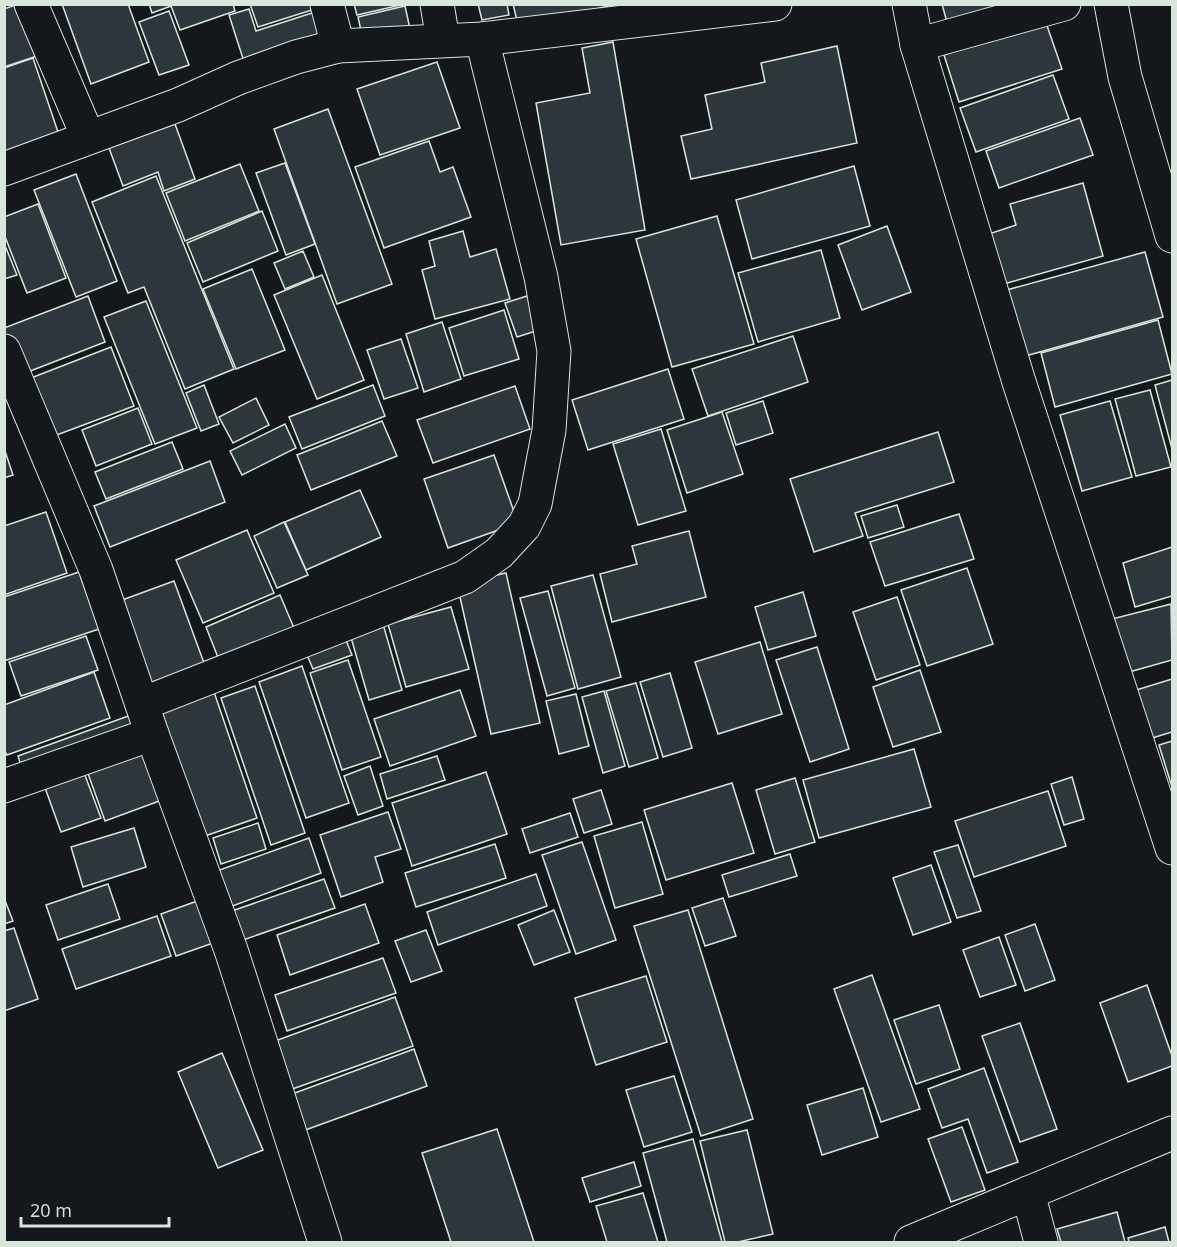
<svg xmlns="http://www.w3.org/2000/svg" width="1177" height="1247" viewBox="0 0 1177 1247" font-family="'Open Sans',sans-serif">
<rect width="100%" height="100%" fill="#14181c"/>
<g fill="#2c363c" stroke="#d8e6dc" stroke-width="1.5">
<path d="M 18,4 L 37,56 L 4,67 L 4,9 Z"/>
<path d="M 62,4 L 128,4 L 149,62 L 91,84 Z"/>
<path d="M 149,4 L 233,4 L 235,11 L 180,30 L 171,6 L 152,13 Z"/>
<path d="M 250,4 L 313,4 L 315,9 L 258,27 Z"/>
<path d="M 354,4 L 405,4 L 357,15 Z"/>
<path d="M 478,4 L 507,4 L 509,15 L 482,20 Z"/>
<path d="M 513,4 L 608,4 L 608,6 L 519,29 Z"/>
<path d="M 942,4 L 1025,4 L 948,26 Z"/>
<path d="M 405,6 L 410,29 L 363,40 L 358,17 Z"/>
<path d="M 249,9 L 256,31 L 315,12 L 325,45 L 247,71 L 229,15 Z"/>
<path d="M 169,11 L 189,65 L 159,75 L 139,22 Z"/>
<path d="M 1045,20 L 1062,69 L 959,102 L 944,55 Z"/>
<path d="M 613,42 L 645,230 L 561,245 L 536,103 L 590,93 L 582,48 Z"/>
<path d="M 837,46 L 857,143 L 691,179 L 681,136 L 712,129 L 705,95 L 765,82 L 761,63 Z"/>
<path d="M 33,58 L 59,135 L 4,153 L 4,68 Z"/>
<path d="M 437,62 L 460,128 L 380,155 L 357,89 Z"/>
<path d="M 1053,75 L 1069,119 L 976,152 L 960,108 Z"/>
<path d="M 328,109 L 392,284 L 337,304 L 274,129 Z"/>
<path d="M 1080,118 L 1093,155 L 999,188 L 986,151 Z"/>
<path d="M 175,124 L 195,179 L 164,191 L 158,172 L 123,186 L 109,148 Z"/>
<path d="M 429,141 L 440,172 L 453,167 L 471,217 L 384,248 L 355,167 Z"/>
<path d="M 285,163 L 315,244 L 286,255 L 256,173 Z"/>
<path d="M 240,164 L 259,211 L 185,241 L 166,193 Z"/>
<path d="M 854,166 L 870,226 L 752,259 L 736,200 Z"/>
<path d="M 76,174 L 117,281 L 76,297 L 34,190 Z"/>
<path d="M 156,176 L 234,369 L 185,389 L 144,287 L 128,293 L 92,202 Z"/>
<path d="M 1083,183 L 1103,256 L 1000,285 L 986,235 L 1016,225 L 1010,204 Z"/>
<path d="M 38,204 L 66,278 L 27,293 L 4,234 L 4,217 Z"/>
<path d="M 262,211 L 278,251 L 203,282 L 187,243 Z"/>
<path d="M 717,216 L 754,344 L 672,367 L 636,239 Z"/>
<path d="M 887,226 L 911,292 L 862,310 L 838,245 Z"/>
<path d="M 463,231 L 470,257 L 496,249 L 510,299 L 435,319 L 422,270 L 435,266 L 429,241 Z"/>
<path d="M 4,243 L 17,275 L 4,279 Z"/>
<path d="M 821,250 L 840,318 L 758,342 L 738,273 Z"/>
<path d="M 303,251 L 314,277 L 285,289 L 274,263 Z"/>
<path d="M 1145,252 L 1163,317 L 1022,357 L 1003,291 Z"/>
<path d="M 252,269 L 285,350 L 236,369 L 203,289 Z"/>
<path d="M 322,275 L 364,380 L 317,399 L 274,295 Z"/>
<path d="M 88,296 L 105,342 L 20,375 L 4,335 L 4,328 Z"/>
<path d="M 527,296 L 539,330 L 517,337 L 505,303 Z"/>
<path d="M 146,301 L 197,428 L 155,444 L 104,317 Z"/>
<path d="M 504,310 L 519,359 L 464,376 L 449,328 Z"/>
<path d="M 1158,320 L 1172,374 L 1055,407 L 1041,353 Z"/>
<path d="M 442,322 L 461,379 L 424,392 L 406,334 Z"/>
<path d="M 793,336 L 808,382 L 708,416 L 692,369 Z"/>
<path d="M 401,339 L 418,388 L 384,399 L 367,350 Z"/>
<path d="M 111,347 L 134,406 L 54,436 L 31,378 Z"/>
<path d="M 668,369 L 684,419 L 588,450 L 572,400 Z"/>
<path d="M 1172,380 L 1172,449 L 1155,385 Z"/>
<path d="M 204,385 L 219,424 L 201,431 L 186,393 Z"/>
<path d="M 373,385 L 385,416 L 302,449 L 289,417 Z"/>
<path d="M 515,386 L 530,429 L 433,463 L 417,420 Z"/>
<path d="M 1150,390 L 1171,467 L 1136,476 L 1115,399 Z"/>
<path d="M 256,398 L 269,425 L 233,443 L 219,417 Z"/>
<path d="M 763,401 L 773,433 L 736,445 L 726,413 Z"/>
<path d="M 1110,401 L 1132,477 L 1082,491 L 1060,415 Z"/>
<path d="M 138,408 L 152,444 L 96,466 L 82,430 Z"/>
<path d="M 722,412 L 743,474 L 687,493 L 667,430 Z"/>
<path d="M 382,421 L 397,456 L 311,490 L 297,455 Z"/>
<path d="M 285,424 L 296,448 L 242,475 L 230,451 Z"/>
<path d="M 661,429 L 686,511 L 638,525 L 613,444 Z"/>
<path d="M 938,432 L 954,482 L 855,513 L 863,536 L 814,552 L 790,479 Z"/>
<path d="M 172,442 L 183,469 L 106,499 L 95,472 Z"/>
<path d="M 4,448 L 13,475 L 4,478 Z"/>
<path d="M 494,455 L 518,523 L 448,548 L 424,479 Z"/>
<path d="M 210,461 L 225,502 L 110,547 L 94,506 Z"/>
<path d="M 360,490 L 381,537 L 306,570 L 285,522 Z"/>
<path d="M 897,505 L 904,527 L 868,538 L 861,516 Z"/>
<path d="M 46,512 L 67,573 L 4,595 L 4,526 Z"/>
<path d="M 959,514 L 974,559 L 885,586 L 870,542 Z"/>
<path d="M 284,522 L 308,575 L 277,588 L 254,536 Z"/>
<path d="M 247,530 L 274,593 L 203,623 L 176,560 Z"/>
<path d="M 689,531 L 706,597 L 612,622 L 600,574 L 637,564 L 632,546 Z"/>
<path d="M 1172,547 L 1172,596 L 1135,607 L 1123,563 Z"/>
<path d="M 967,568 L 993,644 L 927,666 L 901,590 Z"/>
<path d="M 79,572 L 99,629 L 4,661 L 4,597 Z"/>
<path d="M 506,573 L 540,723 L 491,734 L 457,584 Z"/>
<path d="M 593,575 L 621,677 L 578,689 L 551,586 Z"/>
<path d="M 174,581 L 204,663 L 145,685 L 114,603 Z"/>
<path d="M 548,591 L 575,688 L 547,696 L 520,598 Z"/>
<path d="M 803,592 L 816,636 L 768,650 L 755,607 Z"/>
<path d="M 280,595 L 294,628 L 219,660 L 206,627 Z"/>
<path d="M 897,597 L 920,665 L 876,680 L 853,612 Z"/>
<path d="M 1171,604 L 1172,660 L 1122,674 L 1108,620 Z"/>
<path d="M 451,607 L 469,669 L 406,687 L 388,624 Z"/>
<path d="M 381,617 L 402,690 L 369,700 L 348,627 Z"/>
<path d="M 341,628 L 352,655 L 313,669 L 302,643 Z"/>
<path d="M 86,636 L 98,670 L 21,696 L 9,662 Z"/>
<path d="M 760,642 L 782,714 L 718,734 L 695,662 Z"/>
<path d="M 817,647 L 849,749 L 810,762 L 776,660 Z"/>
<path d="M 348,660 L 381,757 L 342,770 L 310,673 Z"/>
<path d="M 302,666 L 349,803 L 306,818 L 259,682 Z"/>
<path d="M 920,670 L 941,732 L 893,747 L 873,687 Z"/>
<path d="M 94,672 L 110,718 L 7,755 L 4,750 L 4,705 Z"/>
<path d="M 670,673 L 692,748 L 663,757 L 640,682 Z"/>
<path d="M 1172,679 L 1172,732 L 1149,739 L 1133,691 Z"/>
<path d="M 636,683 L 658,758 L 629,767 L 606,691 Z"/>
<path d="M 255,686 L 305,833 L 271,845 L 221,698 Z"/>
<path d="M 213,689 L 257,818 L 202,837 L 158,707 Z"/>
<path d="M 460,690 L 476,736 L 390,766 L 374,719 Z"/>
<path d="M 604,691 L 625,766 L 603,773 L 582,697 Z"/>
<path d="M 576,694 L 589,746 L 559,754 L 546,701 Z"/>
<path d="M 131,715 L 138,735 L 24,775 L 18,756 Z"/>
<path d="M 1172,741 L 1172,787 L 1159,745 Z"/>
<path d="M 142,748 L 162,800 L 105,821 L 86,768 Z"/>
<path d="M 914,749 L 931,807 L 819,838 L 803,780 Z"/>
<path d="M 437,756 L 445,780 L 387,799 L 380,774 Z"/>
<path d="M 370,766 L 383,806 L 358,815 L 344,776 Z"/>
<path d="M 83,770 L 101,818 L 61,832 L 44,785 Z"/>
<path d="M 486,772 L 507,834 L 412,866 L 392,803 Z"/>
<path d="M 1072,777 L 1084,819 L 1064,825 L 1051,784 Z"/>
<path d="M 795,778 L 815,842 L 775,854 L 756,790 Z"/>
<path d="M 732,783 L 754,853 L 666,880 L 644,810 Z"/>
<path d="M 601,790 L 612,824 L 584,833 L 573,799 Z"/>
<path d="M 1048,791 L 1066,846 L 974,877 L 955,821 Z"/>
<path d="M 388,812 L 401,849 L 375,857 L 383,882 L 341,897 L 320,835 Z"/>
<path d="M 570,813 L 578,837 L 530,853 L 522,829 Z"/>
<path d="M 642,822 L 663,894 L 615,908 L 594,836 Z"/>
<path d="M 258,823 L 266,849 L 221,864 L 213,838 Z"/>
<path d="M 134,828 L 146,867 L 83,887 L 71,847 Z"/>
<path d="M 309,838 L 321,873 L 227,908 L 214,872 Z"/>
<path d="M 582,842 L 616,940 L 576,954 L 542,855 Z"/>
<path d="M 495,844 L 506,878 L 416,907 L 405,873 Z"/>
<path d="M 958,845 L 981,911 L 957,918 L 934,852 Z"/>
<path d="M 790,854 L 797,876 L 729,897 L 722,875 Z"/>
<path d="M 931,865 L 951,922 L 913,935 L 893,878 Z"/>
<path d="M 536,874 L 547,906 L 438,945 L 427,912 Z"/>
<path d="M 324,879 L 335,908 L 240,941 L 229,912 Z"/>
<path d="M 108,884 L 120,919 L 58,940 L 46,905 Z"/>
<path d="M 4,898 L 13,921 L 4,924 Z"/>
<path d="M 723,898 L 736,936 L 705,946 L 692,908 Z"/>
<path d="M 200,900 L 216,942 L 176,956 L 161,914 Z"/>
<path d="M 365,904 L 379,943 L 290,975 L 277,935 Z"/>
<path d="M 554,910 L 570,952 L 534,965 L 518,925 Z"/>
<path d="M 688,910 L 753,1119 L 701,1136 L 634,926 Z"/>
<path d="M 157,916 L 171,956 L 76,989 L 62,949 Z"/>
<path d="M 1035,924 L 1055,980 L 1025,991 L 1005,935 Z"/>
<path d="M 14,928 L 38,999 L 4,1011 L 4,931 Z"/>
<path d="M 426,930 L 442,971 L 411,982 L 395,941 Z"/>
<path d="M 999,937 L 1016,985 L 980,997 L 963,950 Z"/>
<path d="M 383,958 L 396,993 L 287,1031 L 275,995 Z"/>
<path d="M 872,975 L 920,1109 L 881,1122 L 834,989 Z"/>
<path d="M 646,976 L 667,1042 L 596,1065 L 575,998 Z"/>
<path d="M 1147,985 L 1172,1056 L 1172,1066 L 1128,1082 L 1100,1003 Z"/>
<path d="M 395,997 L 413,1046 L 284,1092 L 267,1044 Z"/>
<path d="M 939,1005 L 960,1069 L 916,1084 L 894,1020 Z"/>
<path d="M 1020,1023 L 1057,1129 L 1020,1142 L 982,1036 Z"/>
<path d="M 414,1049 L 427,1086 L 297,1133 L 284,1097 Z"/>
<path d="M 222,1053 L 263,1150 L 218,1168 L 178,1072 Z"/>
<path d="M 984,1068 L 1018,1162 L 987,1173 L 968,1119 L 942,1128 L 928,1089 Z"/>
<path d="M 674,1076 L 692,1132 L 644,1147 L 626,1090 Z"/>
<path d="M 863,1088 L 878,1137 L 822,1155 L 807,1105 Z"/>
<path d="M 962,1127 L 985,1190 L 951,1202 L 928,1139 Z"/>
<path d="M 497,1129 L 534,1242 L 451,1242 L 422,1153 Z"/>
<path d="M 747,1130 L 773,1234 L 738,1242 L 725,1242 L 700,1141 Z"/>
<path d="M 693,1139 L 722,1242 L 667,1242 L 643,1153 Z"/>
<path d="M 634,1162 L 641,1186 L 590,1202 L 582,1178 Z"/>
<path d="M 643,1193 L 658,1242 L 607,1242 L 596,1206 Z"/>
<path d="M 1117,1212 L 1125,1242 L 1061,1242 L 1057,1229 Z"/>
<path d="M 1165,1227 L 1169,1242 L 1129,1242 L 1128,1238 Z"/>
</g>
<g fill="none" stroke-linecap="round" stroke-linejoin="round">
<defs>
<g id="minor">
<path d="M 31,4 L 88,137"/>
<path d="M 327,4 L 338,46"/>
<path d="M 437,4 L 443,40"/>
<path d="M 909,4 L 917,45 L 1019,382 L 1172,848"/>
<path d="M 1111,4 L 1125,77 L 1172,236"/>
<path d="M 917,45 L 1064,4"/>
<path d="M 4,169 L 178,105 L 238,78 L 296,57 L 338,46 L 482,39 L 775,4"/>
<path d="M 4,351 L 96,570 L 152,734 L 231,950 L 325,1242"/>
<path d="M 142,704 L 465,577 L 499,553 L 524,526 L 535,504 L 549,430 L 554,351 L 541,277 L 482,39"/>
<path d="M 4,786 L 152,734"/>
<path d="M 1028,1193 L 1041,1242"/>
<path d="M 911,1242 L 1172,1133"/>
</g>
</defs>
<use href="#minor" stroke="#d8e6dc" stroke-width="35"/>
<use href="#minor" stroke="#14181c" stroke-width="33"/>
</g>
<rect width="1177" height="1247" fill="none" stroke="#d8e6dc" stroke-width="12"/>
<path d="M21 1217v9h148v-9" fill="none" stroke="#d8e6dc" stroke-width="3"/>
<text x="30" y="1217" font-size="18" fill="#d8e6dc" stroke="#14181c" stroke-width="4.5" paint-order="stroke">20 m</text>
</svg>
